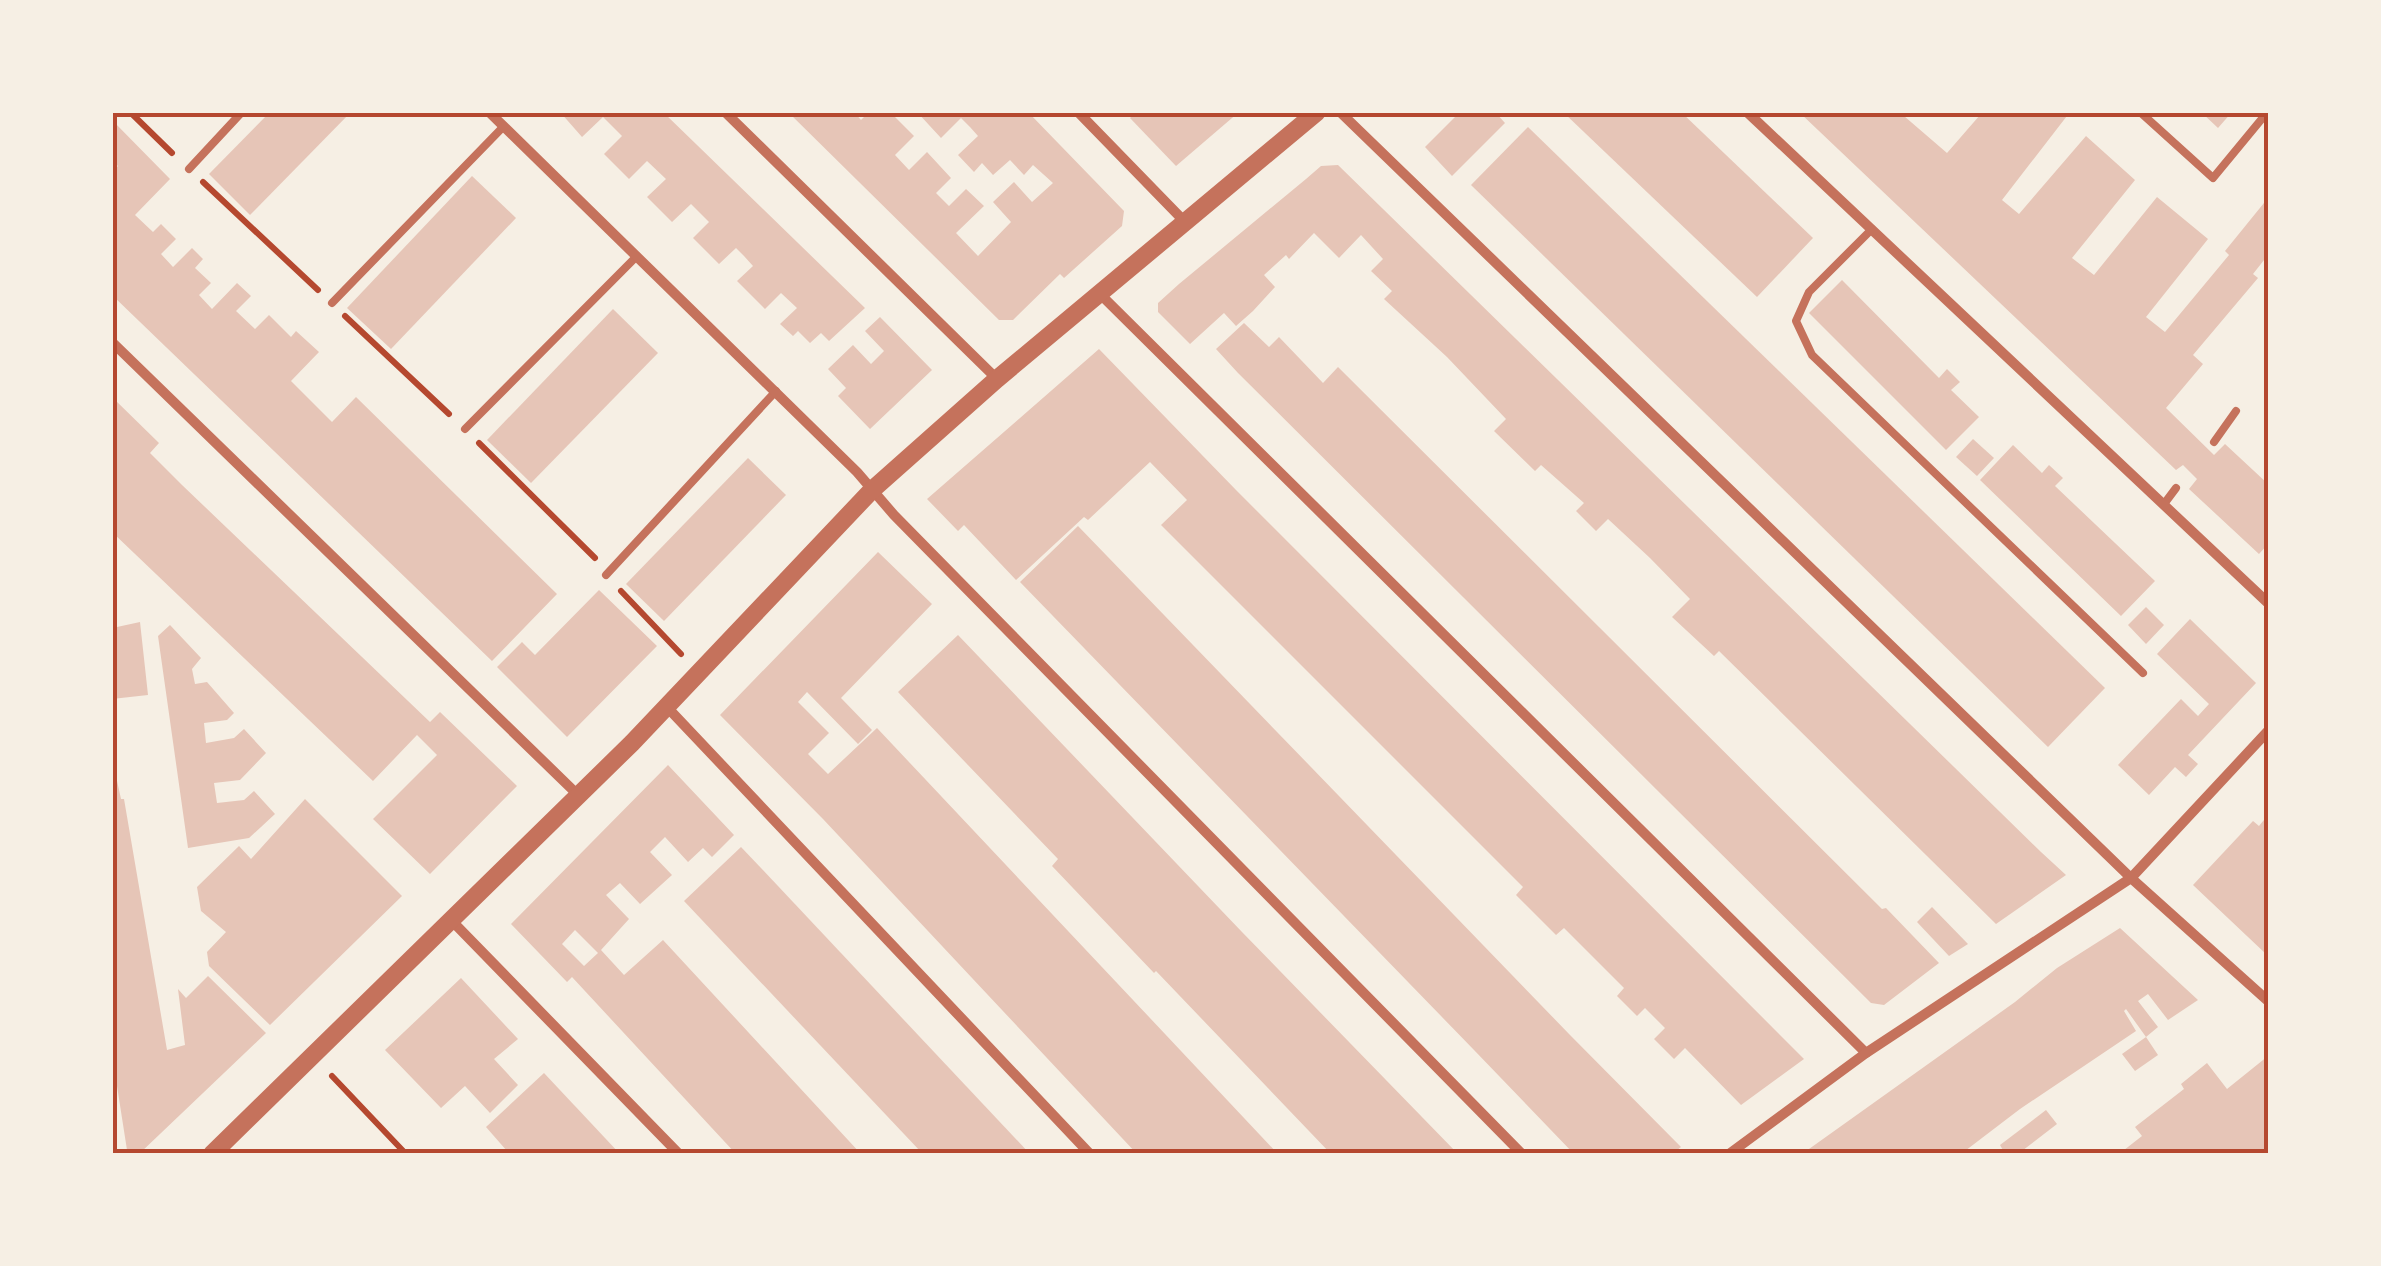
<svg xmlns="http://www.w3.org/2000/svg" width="2381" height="1266" viewBox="0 0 2381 1266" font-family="Inter,sans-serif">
<rect width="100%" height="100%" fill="#f6efe4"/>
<g fill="#e6c5b7" fill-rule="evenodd">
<path d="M 270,112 L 351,112 L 250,215 L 209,174 Z"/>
<path d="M 560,112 L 663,112 L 865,308 L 829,341 L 821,333 L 810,343 L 798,331 L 793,336 L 780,324 L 797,308 L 781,293 L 765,309 L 737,281 L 753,266 L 744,256 L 736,248 L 719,264 L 693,238 L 709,222 L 691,204 L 672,222 L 647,197 L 666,179 L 647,161 L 629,179 L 604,154 L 622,136 L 603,117 L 582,137 Z"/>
<path d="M 788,112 L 854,112 L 861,120 L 869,112 L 890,112 L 914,136 L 895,155 L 909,170 L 927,152 L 951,178 L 936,193 L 949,206 L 966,189 L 984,206 L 956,233 L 978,256 L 1011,222 L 993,202 L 1014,182 L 1032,202 L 1053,183 L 1033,165 L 1024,175 L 1010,160 L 993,175 L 982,163 L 974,172 L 958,155 L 978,136 L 970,127 L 961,118 L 941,138 L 917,112 L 1028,112 L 1124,211 L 1122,226 L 1064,278 L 1060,274 L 1013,320 L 999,320 Z"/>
<path d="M 1136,112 L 1239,112 L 1176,166 L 1130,118 Z"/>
<path d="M 1460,112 L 1495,112 L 1505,123 L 1452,176 L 1425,147 Z"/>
<path d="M 1563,112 L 1681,112 L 1813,238 L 1757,297 Z"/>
<path d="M 1799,112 L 1907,112 L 1904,116 L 1947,153 L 1980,115 L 1977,112 L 2070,112 L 2002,200 L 2019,214 L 2086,136 L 2135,180 L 2072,258 L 2094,275 L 2157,197 L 2208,239 L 2146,317 L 2165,332 L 2229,255 L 2225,251 L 2268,198 L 2268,255 L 2253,274 L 2258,278 L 2193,355 L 2203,364 L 2166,408 L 2214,455 L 2225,444 L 2268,484 L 2268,544 L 2259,554 L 2189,489 L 2197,479 L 2183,465 L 2176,470 Z"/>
<path d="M 2201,112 L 2232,112 L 2218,128 Z"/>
<path d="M 112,120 L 170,179 L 135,215 L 153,232 L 161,224 L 176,239 L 161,254 L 173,267 L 192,248 L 203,259 L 195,268 L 211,283 L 199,295 L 212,309 L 237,283 L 251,296 L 236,311 L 255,329 L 269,315 L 291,337 L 296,331 L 319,352 L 291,381 L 332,422 L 356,397 L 557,594 L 492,661 L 112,295 L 112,172 L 118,166 L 112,160 Z"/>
<path d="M 1528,127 L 2105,688 L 2048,747 L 1471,185 Z"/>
<path d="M 1338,165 L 2041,852 L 2066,875 L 1996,924 L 1719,651 L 1714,656 L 1672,617 L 1690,599 L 1650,558 L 1608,519 L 1596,531 L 1576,511 L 1584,503 L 1541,465 L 1535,471 L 1494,431 L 1506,419 L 1447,357 L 1384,299 L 1392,291 L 1371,271 L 1383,259 L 1361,235 L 1339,258 L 1314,233 L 1289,259 L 1286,255 L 1264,275 L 1275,287 L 1253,311 L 1236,326 L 1224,313 L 1190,344 L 1158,312 L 1158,303 L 1179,284 L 1306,179 L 1321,166 Z"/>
<path d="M 472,176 L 516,218 L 391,349 L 347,308 Z"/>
<path d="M 1842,280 L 1939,378 L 1947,369 L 1960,382 L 1951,390 L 1979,417 L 1946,450 L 1809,313 Z"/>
<path d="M 613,309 L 658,353 L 531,483 L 487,440 Z"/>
<path d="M 880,317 L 932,370 L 870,429 L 838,396 L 846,388 L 828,369 L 853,345 L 871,364 L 884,351 L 865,331 Z"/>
<path d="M 1244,323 L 1269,347 L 1279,337 L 1323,383 L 1338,367 L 1882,909 L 1886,908 L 1939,963 L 1884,1005 L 1871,1003 L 1238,373 L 1216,349 Z"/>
<path d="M 1099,349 L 1236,490 L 1804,1059 L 1741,1105 L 1685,1048 L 1674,1059 L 1654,1039 L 1665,1028 L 1645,1008 L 1637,1016 L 1617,996 L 1624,988 L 1564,928 L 1556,935 L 1516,895 L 1523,887 L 1161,525 L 1187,500 L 1150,462 L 1088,520 L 1084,517 L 1016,580 L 964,525 L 958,531 L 927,499 Z"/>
<path d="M 112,397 L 159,443 L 150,453 L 182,485 L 430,722 L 440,712 L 517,786 L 430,874 L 373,819 L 437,755 L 417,735 L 373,781 L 112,532 Z"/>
<path d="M 1973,439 L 1994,458 L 1977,476 L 1956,457 Z"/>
<path d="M 2013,445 L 2042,473 L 2049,465 L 2063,478 L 2055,486 L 2155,581 L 2121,616 L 1980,480 Z"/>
<path d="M 748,458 L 786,495 L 664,621 L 626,584 Z"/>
<path d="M 1078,526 L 1570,1035 L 1681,1147 L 1672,1154 L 1574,1154 L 1474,1050 L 1020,582 Z"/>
<path d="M 878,552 L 932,604 L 841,698 L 872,730 L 858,744 L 807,692 L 798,702 L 829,733 L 808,754 L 828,774 L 877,728 L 1278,1154 L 1137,1154 L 823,819 L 720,715 Z"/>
<path d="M 599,590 L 657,646 L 567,737 L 497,667 L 522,642 L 535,655 Z"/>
<path d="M 2146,607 L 2164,625 L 2146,644 L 2128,625 Z"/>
<path d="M 114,611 L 117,627 L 140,622 L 148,695 L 112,699 Z"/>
<path d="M 2190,619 L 2256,683 L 2188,755 L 2198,764 L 2186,777 L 2175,767 L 2149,795 L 2118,765 L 2181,699 L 2198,716 L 2209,704 L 2157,654 Z"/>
<path d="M 170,625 L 201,658 L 192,669 L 195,684 L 207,682 L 234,713 L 227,720 L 204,723 L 206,743 L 234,738 L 244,729 L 266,753 L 240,780 L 214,783 L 217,803 L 244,800 L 254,791 L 275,814 L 249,838 L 188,848 L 158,636 Z"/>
<path d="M 958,635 L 1242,932 L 1458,1154 L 1331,1154 L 1156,971 L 1154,973 L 1052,866 L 1058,859 L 898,692 Z"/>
<path d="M 112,758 L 121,799 L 124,799 L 167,1050 L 185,1045 L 178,989 L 186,998 L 208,976 L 266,1033 L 139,1154 L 127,1150 L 112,1054 Z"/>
<path d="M 668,765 L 734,835 L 712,857 L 703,848 L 688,862 L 665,837 L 650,852 L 672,875 L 640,904 L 620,883 L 606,895 L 629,919 L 601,950 L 624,975 L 663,940 L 861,1154 L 736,1154 L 572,977 L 567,982 L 511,924 ZM 575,930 L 598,953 L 584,966 L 562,944 Z"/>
<path d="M 305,799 L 402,896 L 270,1025 L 209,966 L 207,952 L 226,932 L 201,911 L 197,887 L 239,846 L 251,859 Z"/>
<path d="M 2268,815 L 2268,952 L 2266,954 L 2193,885 L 2253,821 L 2259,826 Z"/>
<path d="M 741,847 L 761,868 L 1030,1154 L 921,1152 L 684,901 Z"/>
<path d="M 1932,907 L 1968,944 L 1949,956 L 1917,922 Z"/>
<path d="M 2120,928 L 2198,1000 L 2168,1020 L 2148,994 L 2138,1001 L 2158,1027 L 2146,1037 L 2158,1055 L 2135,1071 L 2122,1054 L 2146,1037 L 2126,1009 L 2124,1011 L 2136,1031 L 2020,1109 L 1961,1154 L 1802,1154 L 2015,1002 L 2057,968 Z"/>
<path d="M 461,978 L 518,1039 L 494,1059 L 518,1085 L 490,1113 L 465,1086 L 441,1108 L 385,1050 Z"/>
<path d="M 2268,1056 L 2268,1154 L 2119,1154 L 2142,1136 L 2135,1127 L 2184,1089 L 2181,1084 L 2207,1063 L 2227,1089 Z"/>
<path d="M 544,1073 L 605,1138 L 620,1154 L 510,1154 L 507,1151 L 486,1127 Z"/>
<path d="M 2046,1110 L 2057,1124 L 2018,1154 L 2005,1154 L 2000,1145 Z"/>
</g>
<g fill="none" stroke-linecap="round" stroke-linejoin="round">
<g stroke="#b5482f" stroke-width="6">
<path d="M 130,112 L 172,153"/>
<path d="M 203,182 L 318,290"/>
<path d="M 345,316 L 449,414"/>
<path d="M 479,443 L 595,558"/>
<path d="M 621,591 L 681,654"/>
<path d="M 332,1076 L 406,1154"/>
</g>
<g stroke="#c5725c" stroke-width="8">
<path d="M 2140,112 L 2213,178 L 2265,115"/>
<path d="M 189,169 L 242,112"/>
<path d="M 1872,229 L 1809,292 L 1796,321 L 1812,355 L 2143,673"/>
<path d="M 332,303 L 504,126"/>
<path d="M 465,429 L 637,256"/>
<path d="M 2214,442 L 2236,411"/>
<path d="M 2164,504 L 2176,488"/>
<path d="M 606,575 L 776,391"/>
</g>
<g stroke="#c5725c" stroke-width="10">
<path d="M 489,112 L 857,472 L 894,515 L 1522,1154"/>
<path d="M 725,112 L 997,379"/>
<path d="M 1078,112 L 1185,222"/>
<path d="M 1340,112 L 2131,878 L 2268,1001"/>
<path d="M 1747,112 L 2268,603"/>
<path d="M 1099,293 L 1866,1053"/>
<path d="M 112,342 L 578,795"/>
<path d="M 666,706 L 1090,1154"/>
<path d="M 452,921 L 679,1154"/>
<path d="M 1729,1154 L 1866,1053 L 2131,878 L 2268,731"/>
</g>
<path stroke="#c5725c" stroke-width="18" d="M 212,1154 L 632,743 L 872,490 L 997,379 L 1317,112"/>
</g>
<rect width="2381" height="1266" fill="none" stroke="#f6efe4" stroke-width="230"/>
<rect x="115" y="115" width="2151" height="1036" fill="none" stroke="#b5482f" stroke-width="4"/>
</svg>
